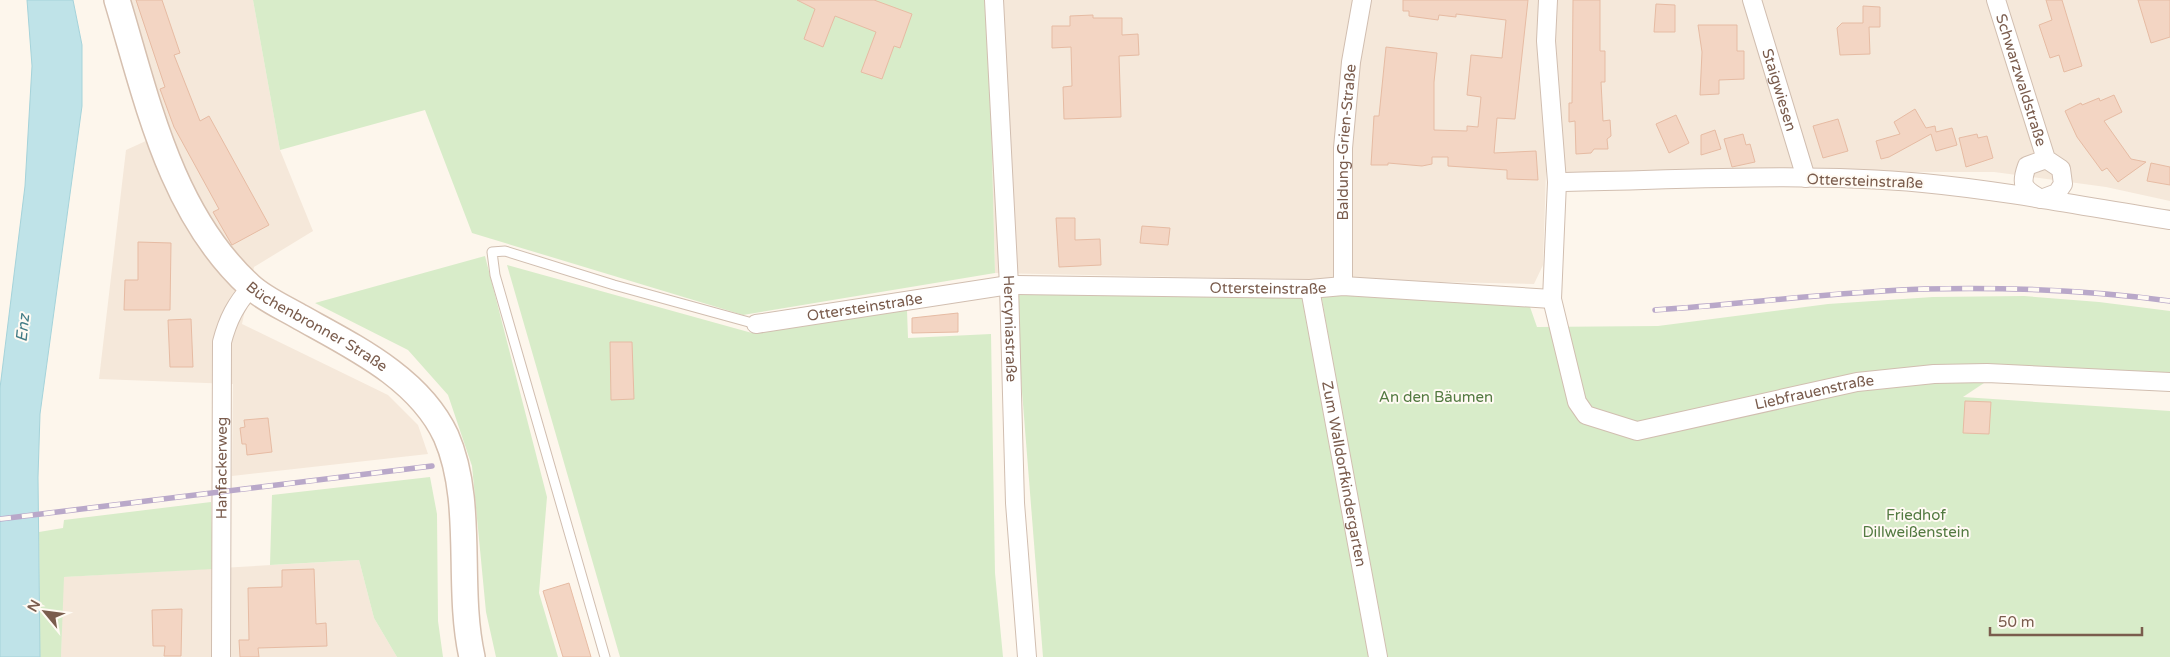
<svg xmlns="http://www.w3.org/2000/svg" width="2170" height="657" viewBox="0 0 2170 657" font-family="'Varela Round',sans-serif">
<rect width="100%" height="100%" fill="#fdf6ec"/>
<g fill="#f5e8da">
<path d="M 130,0 L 253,0 L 280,150 L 313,231 L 254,267 L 242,324 L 388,395 L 418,425 L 428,454 L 232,476 L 233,384 L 99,379 L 126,150 L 170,130 Z"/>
<path d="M 988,0 L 2170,0 L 2170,201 L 2106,187 L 1994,172 L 1546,172 L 1543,265 L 1534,284 L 995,273 Z"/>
<path d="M 359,560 L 374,618 L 397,657 L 61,657 L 63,577 Z"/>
</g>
<g fill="#d8ecc9">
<path d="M 253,0 L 988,0 L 995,273 L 743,315 L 472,233 L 425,110 L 280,150 Z"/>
<path d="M 485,256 L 547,497 L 539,593 L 558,657 L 496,657 L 486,612 L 472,466 L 448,395 L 408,350 L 315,303 Z"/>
<path d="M 507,265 L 752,333 L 907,310 L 908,338 L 991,334 L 995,573 L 1003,657 L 620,657 Z"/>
<path d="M 1014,290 L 1308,296 L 1374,657 L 1043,657 Z"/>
<path d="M 1321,294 L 1530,307 L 1537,327 L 1658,326 L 1828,304 L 1933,297 L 2024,296 L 2099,302 L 2170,311 L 2170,389 L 1987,381 L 1963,397 L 2170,411 L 2170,657 L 1383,657 Z"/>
<path d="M 430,477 L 437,514 L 438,621 L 443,657 L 397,657 L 374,618 L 359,560 L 270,565 L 272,495 Z"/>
<path d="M 211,502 L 213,569 L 64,577 L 61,657 L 40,657 L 39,532 L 63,528 L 64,520 Z"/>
</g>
<path fill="#bfe3e8" stroke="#a5d3da" d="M 27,0 L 73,0 L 82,45 L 82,106 L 40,414 L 38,477 L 40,657 L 0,657 L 0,388 L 25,186 L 32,66 Z"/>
<g fill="#f3d5c3" stroke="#e6bba3">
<path d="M 136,0 L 162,0 L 180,53 L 174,55 L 200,121 L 209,116 L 269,225 L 232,245 L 213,212 L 219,209 L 174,127 L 160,89 L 165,87 Z"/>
<path d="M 797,0 L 874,0 L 912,14 L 900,48 L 894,46 L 882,79 L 861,72 L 876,32 L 835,16 L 823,47 L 804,39 L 815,9 Z"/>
<path d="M 1403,0 L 1528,0 L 1515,119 L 1497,118 L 1494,153 L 1536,151 L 1538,180 L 1507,179 L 1507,170 L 1448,166 L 1448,157 L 1432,157 L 1432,164 L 1422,166 L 1388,163 L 1388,165 L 1371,165 L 1374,116 L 1379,116 L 1386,47 L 1437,53 L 1434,82 L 1434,130 L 1467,131 L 1467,126 L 1478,127 L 1481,97 L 1467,95 L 1471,55 L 1502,58 L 1506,20 L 1456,14 L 1456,17 L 1439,15 L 1438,20 L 1409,16 L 1409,11 L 1403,11 Z"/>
<path d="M 1573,0 L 1600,0 L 1600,51 L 1605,51 L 1605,82 L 1601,82 L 1603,121 L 1610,120 L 1611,136 L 1607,139 L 1608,149 L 1594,149 L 1591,153 L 1576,154 L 1575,121 L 1569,122 L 1569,103 L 1572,103 Z"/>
<path d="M 2046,0 L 2062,0 L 2082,66 L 2064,72 L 2059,55 L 2050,58 L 2039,25 L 2052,20 Z"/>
<path d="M 2138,0 L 2170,0 L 2170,37 L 2151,43 Z"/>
<path d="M 1656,4 L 1675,5 L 1675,32 L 1654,32 Z"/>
<path d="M 1863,6 L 1880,7 L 1880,27 L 1869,27 L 1870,54 L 1840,55 L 1837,28 L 1842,23 L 1863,23 Z"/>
<path d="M 1093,15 L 1093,18 L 1122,18 L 1122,35 L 1138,34 L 1139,55 L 1119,56 L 1121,117 L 1064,119 L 1063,87 L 1072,86 L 1071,47 L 1052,48 L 1052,26 L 1070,26 L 1070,16 Z"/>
<path d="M 1698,25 L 1737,25 L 1737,51 L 1744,51 L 1744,79 L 1719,80 L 1719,94 L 1700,95 L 1702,52 Z"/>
<path d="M 2114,95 L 2122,112 L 2104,121 L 2131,159 L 2146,162 L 2118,182 L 2107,168 L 2102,171 L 2077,137 L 2065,111 L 2081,103 L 2082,105 L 2099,98 L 2100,101 Z"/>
<path d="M 1915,109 L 1926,128 L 1935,126 L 1936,132 L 1952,128 L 1957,145 L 1936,151 L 1931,134 L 1889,157 L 1881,159 L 1876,141 L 1900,134 L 1894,122 Z"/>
<path d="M 1676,115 L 1689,143 L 1669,153 L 1656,124 Z"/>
<path d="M 1838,119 L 1848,151 L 1823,158 L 1813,126 Z"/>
<path d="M 1715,130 L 1721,149 L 1701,155 L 1701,135 Z"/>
<path d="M 1743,134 L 1746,145 L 1750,144 L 1755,162 L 1732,167 L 1724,139 Z"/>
<path d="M 1977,134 L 1978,138 L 1987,136 L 1993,158 L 1966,167 L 1959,138 Z"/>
<path d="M 2151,163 L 2170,167 L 2170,185 L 2147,181 Z"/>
<path d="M 1056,218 L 1075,218 L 1075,240 L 1100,239 L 1101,265 L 1059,267 Z"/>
<path d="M 1142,226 L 1170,228 L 1168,245 L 1140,243 Z"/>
<path d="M 138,242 L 171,243 L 170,310 L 124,310 L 125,280 L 138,280 Z"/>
<path d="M 958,313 L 958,332 L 912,333 L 912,318 Z"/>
<path d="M 191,319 L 193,367 L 170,367 L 168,320 Z"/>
<path d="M 610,342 L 632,342 L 634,399 L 611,400 Z"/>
<path d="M 1965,401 L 1991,402 L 1989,434 L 1963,433 Z"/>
<path d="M 268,418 L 272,452 L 247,455 L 246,444 L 242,444 L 240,428 L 245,427 L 244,420 Z"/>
<path d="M 314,569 L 316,624 L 326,623 L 327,646 L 258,648 L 259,657 L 240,657 L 239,640 L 249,640 L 248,588 L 282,587 L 282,570 Z"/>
<path d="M 569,583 L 591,657 L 563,657 L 543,591 Z"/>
<path d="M 182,609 L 181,656 L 164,656 L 165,646 L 153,646 L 152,610 Z"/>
</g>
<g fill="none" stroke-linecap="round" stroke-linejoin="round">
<defs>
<path id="lane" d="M 605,657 L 495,275 L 492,252 L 505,251 L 614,285 L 756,324"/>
<g id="street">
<path id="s1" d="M 994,0 L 1009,285 L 1015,503 L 1027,657"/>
<path d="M 1548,0 L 1546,41 L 1557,182"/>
<path id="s2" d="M 1752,0 L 1806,178"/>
<path id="s3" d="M 1996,0 L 2046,159 L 2061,169 L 2063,184 L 2057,193 L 2041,199 C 2023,189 2020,185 2027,166 L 2046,159"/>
<path id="s4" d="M 2170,220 C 2088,207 2006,191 1923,183 C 1802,172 1678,180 1557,182 L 1552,299 L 1577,402 L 1586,415 L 1637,431 L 1857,382 L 1934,374 L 1987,373 L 2170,382"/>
<path id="s5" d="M 1343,286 L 1343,148 L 1351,62 L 1362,0"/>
<path id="s6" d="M 1310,289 L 1378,657"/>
<path id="s7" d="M 756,324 L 1009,285 L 1310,289 L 1343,286 L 1552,299"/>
<path id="s8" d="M 221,657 L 222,342 C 228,319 236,304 251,287"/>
</g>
<g id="secondary">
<path id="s9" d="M 117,0 C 147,99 170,213 250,286 C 264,299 283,307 300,317 C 354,347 419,378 446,436 C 475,502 456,586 472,657"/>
</g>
</defs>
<use href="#lane" stroke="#d1beb0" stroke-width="11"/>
<use href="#street" stroke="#d1beb0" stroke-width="20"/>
<use href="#secondary" stroke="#d6c0b0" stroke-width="28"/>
<use href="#lane" stroke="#fff" stroke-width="9"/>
<use href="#street" stroke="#fff" stroke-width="18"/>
<use href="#secondary" stroke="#fff" stroke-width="25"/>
<defs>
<g id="rail">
<path d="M 1655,310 C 1744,304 1834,292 1924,289 C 2006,287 2088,290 2170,301"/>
<path d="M 0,519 L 432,466"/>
</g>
</defs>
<use href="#rail" stroke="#b9a8c9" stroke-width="5.5"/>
<use href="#rail" stroke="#fffaf3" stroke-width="4" stroke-dasharray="11" stroke-linecap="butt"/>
</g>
<g text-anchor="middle" stroke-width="4" stroke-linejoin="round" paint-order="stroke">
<g font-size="15" fill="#7a5c4d" stroke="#fffaf3">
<text dy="5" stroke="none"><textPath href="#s3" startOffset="84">Schwarzwaldstraße</textPath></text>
<text dy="5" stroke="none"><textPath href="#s2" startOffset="94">Staigwiesen</textPath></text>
<text dy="5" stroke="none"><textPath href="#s5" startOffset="144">Baldung-Grien-Straße</textPath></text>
<text transform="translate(1865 181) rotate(2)" y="5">Ottersteinstraße</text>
<text dy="5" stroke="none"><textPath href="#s7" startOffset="515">Ottersteinstraße</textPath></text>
<text dy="5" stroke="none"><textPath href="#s7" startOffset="110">Ottersteinstraße</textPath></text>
<text dy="5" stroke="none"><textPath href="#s9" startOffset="398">Büchenbronner Straße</textPath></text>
<text dy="5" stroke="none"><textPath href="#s1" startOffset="329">Hercyniastraße</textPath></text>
<text dy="5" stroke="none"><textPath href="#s4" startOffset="1090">Liebfrauenstraße</textPath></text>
<text dy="5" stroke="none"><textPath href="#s8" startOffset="189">Hanfackerweg</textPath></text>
<text dy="5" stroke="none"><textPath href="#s6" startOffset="188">Zum Walldorfkindergarten</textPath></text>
</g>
<g font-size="15" fill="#537a41" stroke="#fffaf3">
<text x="1436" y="402">An den Bäumen</text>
<text x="1916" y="520">Friedhof<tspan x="1916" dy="17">Dillweißenstein</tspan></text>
</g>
<g font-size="16" font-style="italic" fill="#437c86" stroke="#fffaf3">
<text transform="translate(22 328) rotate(-84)" y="6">Enz</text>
</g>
</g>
<g transform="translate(45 612) rotate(299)" stroke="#fffaf3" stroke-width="4" paint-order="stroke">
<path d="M0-4L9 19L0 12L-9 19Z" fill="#7a5c4d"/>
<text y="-8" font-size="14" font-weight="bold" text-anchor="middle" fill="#7a5c4d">N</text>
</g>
<path d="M1990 627v8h152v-8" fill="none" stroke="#7a5c4d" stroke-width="2.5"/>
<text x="1998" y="627" font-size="15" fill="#7a5c4d" stroke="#fffaf3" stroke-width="4" paint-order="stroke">50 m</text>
</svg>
